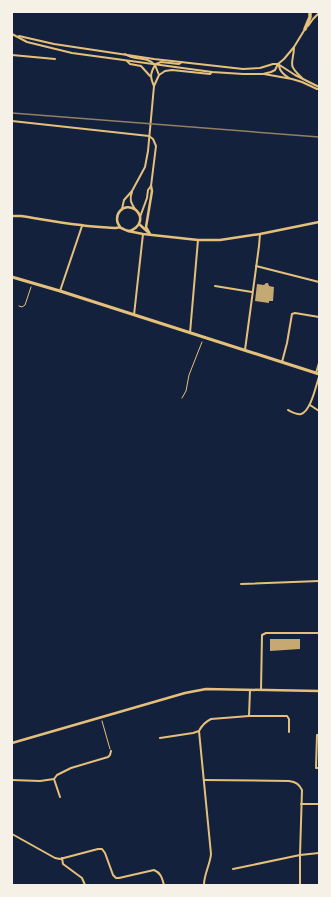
<svg xmlns="http://www.w3.org/2000/svg" width="331" height="897" viewBox="0 0 331 897" font-family="'Source Sans 3',sans-serif">
<rect width="100%" height="100%" fill="#14213d"/>
<g fill="#c6a872">
<path d="M 266,283 L 268,283 L 269,286 L 274,287 L 273,301 L 269,301 L 269,303 L 255,301 L 257,284 L 264,285 Z"/>
<path d="M 270,639 L 300,639 L 300,649 L 270,651 Z"/>
</g>
<g fill="none" stroke-linecap="round" stroke-linejoin="round">
<g stroke="#e5c07b" stroke-width="1">
<path d="M 19,306 L 22,307 L 25,305 L 31,287"/>
<path d="M 182,398 L 186,391 L 189,375 L 202,342"/>
<path d="M 102,721 L 110,749"/>
</g>
<g stroke="#e5c07b" stroke-width="2">
<path d="M 308,26 L 313,19 L 319,13"/>
<path d="M 12,34 L 27,42 L 72,53 L 212,72 L 243,74 L 263,74 L 271,72 L 275,70 L 278,64 L 284,59 L 294,47 L 305,29"/>
<path d="M 19,36 L 54,44 L 154,59 L 243,69 L 260,68 L 273,64 L 278,64"/>
<path d="M 294,48 C 293,65 287,64 302,78"/>
<path d="M 125,54 C 134,61 148,56 155,65"/>
<path d="M 12,55 L 55,59"/>
<path d="M 127,61 L 130,64 L 141,66 L 150,76"/>
<path d="M 156,64 L 161,62 L 179,64 L 182,62"/>
<path d="M 278,64 L 295,75 L 319,87"/>
<path d="M 279,66 C 280,72 284,75 289,78"/>
<path d="M 264,74 L 292,79 L 302,82 L 317,89 L 319,89"/>
<path d="M 159,75 L 165,71 L 172,70 L 210,74 L 212,72"/>
<path d="M 154,86 C 150,77 150,74 155,65"/>
<path d="M 12,121 L 149,136 L 153,139 L 156,146 L 151,186 L 148,190 L 147,198 L 140,217"/>
<path d="M 132,192 C 129,199 131,203 135,209"/>
<path d="M 122,209 L 124,200 L 132,191 L 145,167 L 148,151 L 154,86 L 159,75 L 155,65"/>
<path d="M 256,266 L 319,282"/>
<path d="M 215,286 L 252,292"/>
<path d="M 60,291 L 82,226"/>
<path d="M 134,315 L 143,234"/>
<path d="M 190,333 L 198,240"/>
<path d="M 245,350 L 259,246 L 260,234"/>
<path d="M 282,362 L 287,343 L 292,314 L 295,313 L 319,317"/>
<path d="M 316,373 L 319,363"/>
<path d="M 310,405 L 319,411"/>
<path d="M 288,410 C 292,412 297,415 301,414 C 311,411 316,385 319,377"/>
<path d="M 241,584 L 319,581"/>
<path d="M 261,690 L 262,635 L 266,633 L 319,633"/>
<path d="M 249,716 L 250,690"/>
<path d="M 199,731 L 211,854 C 210,865 204,874 204,885"/>
<path d="M 319,735 L 317,735 L 316,768 L 319,768"/>
<path d="M 160,738 L 193,733 L 199,731 C 202,725 205,722 211,719 L 249,716 L 287,716 L 289,719 L 289,732"/>
<path d="M 54,779 L 60,797"/>
<path d="M 12,780 L 40,781 L 54,779 L 57,775 L 71,768 L 108,757 L 110,755 L 111,751"/>
<path d="M 204,780 L 289,781 C 296,782 299,784 302,790 L 300,855 L 300,885"/>
<path d="M 301,804 L 319,804"/>
<path d="M 12,834 L 55,858 L 60,859 L 98,849 L 102,849 L 105,853 L 113,875 L 116,878 L 119,878 L 154,870 C 161,873 162,878 164,885"/>
<path d="M 62,858 L 63,864 L 82,878 L 85,885"/>
<path d="M 233,869 L 300,855 L 319,853"/>
</g>
<g stroke="#e5c07b" stroke-width="2.5">
<path d="M 12,216 L 21,216 C 41,219 61,223 81,225 C 92,227 104,227 115,228 C 117,228 119,227 121,228 C 124,229 126,231 129,231 C 134,230 139,226 140,221 C 141,217 139,213 136,210 C 124,201 110,216 121,228"/>
<path d="M 139,224 L 149,233"/>
<path d="M 128,231 L 143,234 L 198,240 L 220,240 L 260,234 L 319,222"/>
<path d="M 150,234 L 146,227 L 152,191 L 151,186"/>
<path d="M 12,743 L 185,693 L 206,689 L 319,691"/>
</g>
<path stroke="#e5c07b" stroke-width="3" d="M 12,277 L 60,291 L 319,374"/>
<path stroke="#e5c07b" stroke-width="3.5" d="M 305,29 L 310,17 L 310,12"/>
<path stroke="#918062" stroke-width="1.5" d="M 12,113 L 319,137"/>
</g>
<rect width="331" height="897" fill="none" stroke="#f6f1e7" stroke-width="26"/>
</svg>
